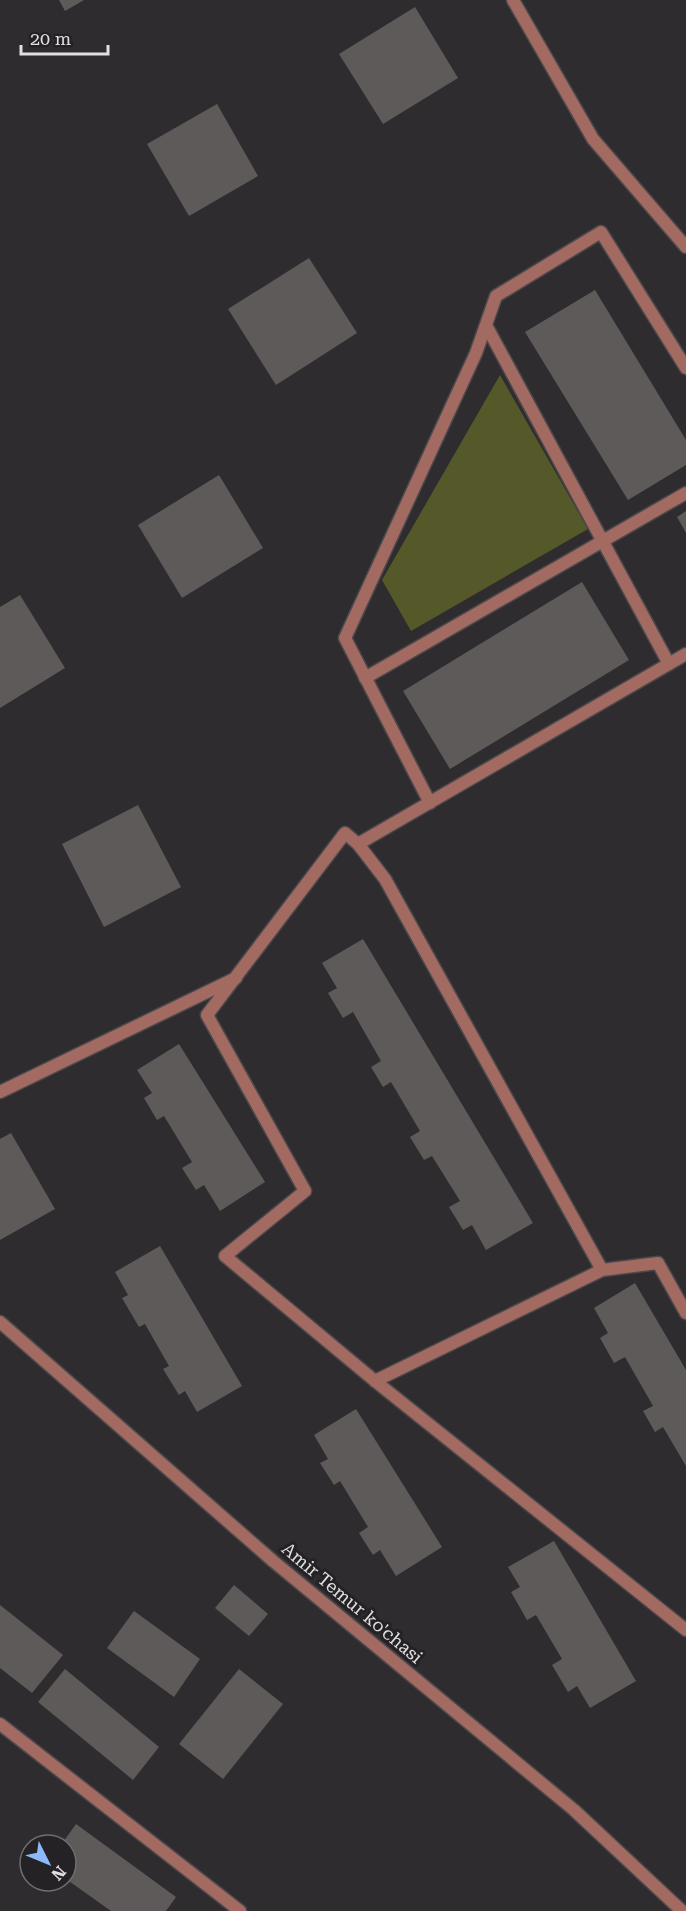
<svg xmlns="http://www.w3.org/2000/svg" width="686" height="1911" viewBox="0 0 686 1911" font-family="'Roboto Serif',serif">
<rect width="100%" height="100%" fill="#2f2c2f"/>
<path fill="#555829" d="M 500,375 L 588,529 L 411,631 L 382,580 Z"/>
<g fill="#5f5a5a">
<path d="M 59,0 L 84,0 L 65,11 Z"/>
<path d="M 415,7 L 458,78 L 383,124 L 339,54 Z"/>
<path d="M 217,104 L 258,176 L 189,216 L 147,144 Z"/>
<path d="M 309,258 L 357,333 L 276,385 L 228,309 Z"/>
<path d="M 595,290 L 686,440 L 686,465 L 628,500 L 525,332 Z"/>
<path d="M 219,475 L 263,548 L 182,598 L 138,525 Z"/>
<path d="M 686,511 L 686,533 L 677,517 Z"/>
<path d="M 582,582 L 629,660 L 450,769 L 403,691 Z"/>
<path d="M 20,595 L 65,668 L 0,708 L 0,607 Z"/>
<path d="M 138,805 L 181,887 L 104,927 L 62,844 Z"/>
<path d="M 363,939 L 533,1223 L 486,1250 L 472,1225 L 463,1230 L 449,1207 L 460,1201 L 432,1156 L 424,1160 L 410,1137 L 420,1131 L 391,1082 L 383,1087 L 371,1067 L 381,1061 L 353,1012 L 343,1018 L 328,993 L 337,988 L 322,963 Z"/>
<path d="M 179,1044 L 265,1182 L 220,1211 L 204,1185 L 196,1190 L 182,1168 L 192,1162 L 164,1116 L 157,1120 L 144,1098 L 152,1093 L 137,1070 Z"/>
<path d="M 11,1133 L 55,1209 L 0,1240 L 0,1139 Z"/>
<path d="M 160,1246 L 242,1386 L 197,1412 L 185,1391 L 179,1395 L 163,1369 L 169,1366 L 145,1324 L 139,1327 L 122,1298 L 128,1295 L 115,1272 Z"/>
<path d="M 635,1283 L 686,1370 L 686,1466 L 663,1427 L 655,1432 L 643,1411 L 653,1406 L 625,1357 L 614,1363 L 600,1338 L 608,1333 L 594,1308 Z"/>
<path d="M 356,1409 L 442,1547 L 396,1576 L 380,1550 L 373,1555 L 359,1533 L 368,1527 L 340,1481 L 334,1485 L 320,1463 L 328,1459 L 314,1435 Z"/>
<path d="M 554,1541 L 636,1681 L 590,1708 L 577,1686 L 568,1692 L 552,1665 L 562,1659 L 536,1615 L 527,1620 L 511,1592 L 520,1587 L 508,1567 Z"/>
<path d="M 234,1585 L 268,1614 L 249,1636 L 215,1608 Z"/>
<path d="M 0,1605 L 63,1655 L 32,1693 L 0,1668 Z"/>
<path d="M 134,1611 L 200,1659 L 174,1697 L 107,1648 Z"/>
<path d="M 65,1669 L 159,1747 L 133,1780 L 38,1702 Z"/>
<path d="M 239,1669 L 283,1704 L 223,1779 L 179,1744 Z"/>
<path d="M 76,1824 L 176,1897 L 166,1911 L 111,1911 L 66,1879 L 66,1845 L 61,1845 Z"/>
</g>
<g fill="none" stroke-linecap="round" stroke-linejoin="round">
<defs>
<g id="lane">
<path d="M 513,0 L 593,139 L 686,247"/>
<path d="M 487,327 L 669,664"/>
<path d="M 365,678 L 686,493"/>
<path d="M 430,803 L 345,638 L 476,353 L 496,296 L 601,232 L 686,368"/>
<path d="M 358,844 L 686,654"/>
<path d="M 0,1092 L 236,978"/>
<path d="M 0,1322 L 273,1561 L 574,1810 L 682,1911"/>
<path d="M 0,1724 L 240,1911"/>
</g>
<g id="street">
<path d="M 686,1313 L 658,1263 L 602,1270 L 385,879 L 358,844 L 345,833 L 207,1015 L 305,1191 L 225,1256 L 375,1381 L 686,1630"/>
<path d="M 375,1381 L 602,1270"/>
</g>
</defs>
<use href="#lane" stroke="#4b494b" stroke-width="15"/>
<use href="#street" stroke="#4b494b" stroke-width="15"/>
<use href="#lane" stroke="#a26a61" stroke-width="12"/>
<use href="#street" stroke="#a26a61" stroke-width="12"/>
</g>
<g text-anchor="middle" stroke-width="6" stroke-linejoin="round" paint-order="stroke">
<g font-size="18" fill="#e1dfe1" stroke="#252225">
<text transform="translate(352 1603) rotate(40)" y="6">Amir Temur ko'chasi</text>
</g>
</g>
<g transform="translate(48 1863) rotate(133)"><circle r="28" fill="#252225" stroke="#706e70" stroke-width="1.5"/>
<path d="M0-4.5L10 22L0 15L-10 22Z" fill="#8cb9fc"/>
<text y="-9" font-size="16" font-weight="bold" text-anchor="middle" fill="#e1dfe1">N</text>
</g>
<path d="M21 45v9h87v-9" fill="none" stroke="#e1dfe1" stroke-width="3"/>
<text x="30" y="45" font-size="18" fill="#e1dfe1" stroke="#252225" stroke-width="4.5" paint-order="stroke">20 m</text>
</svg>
